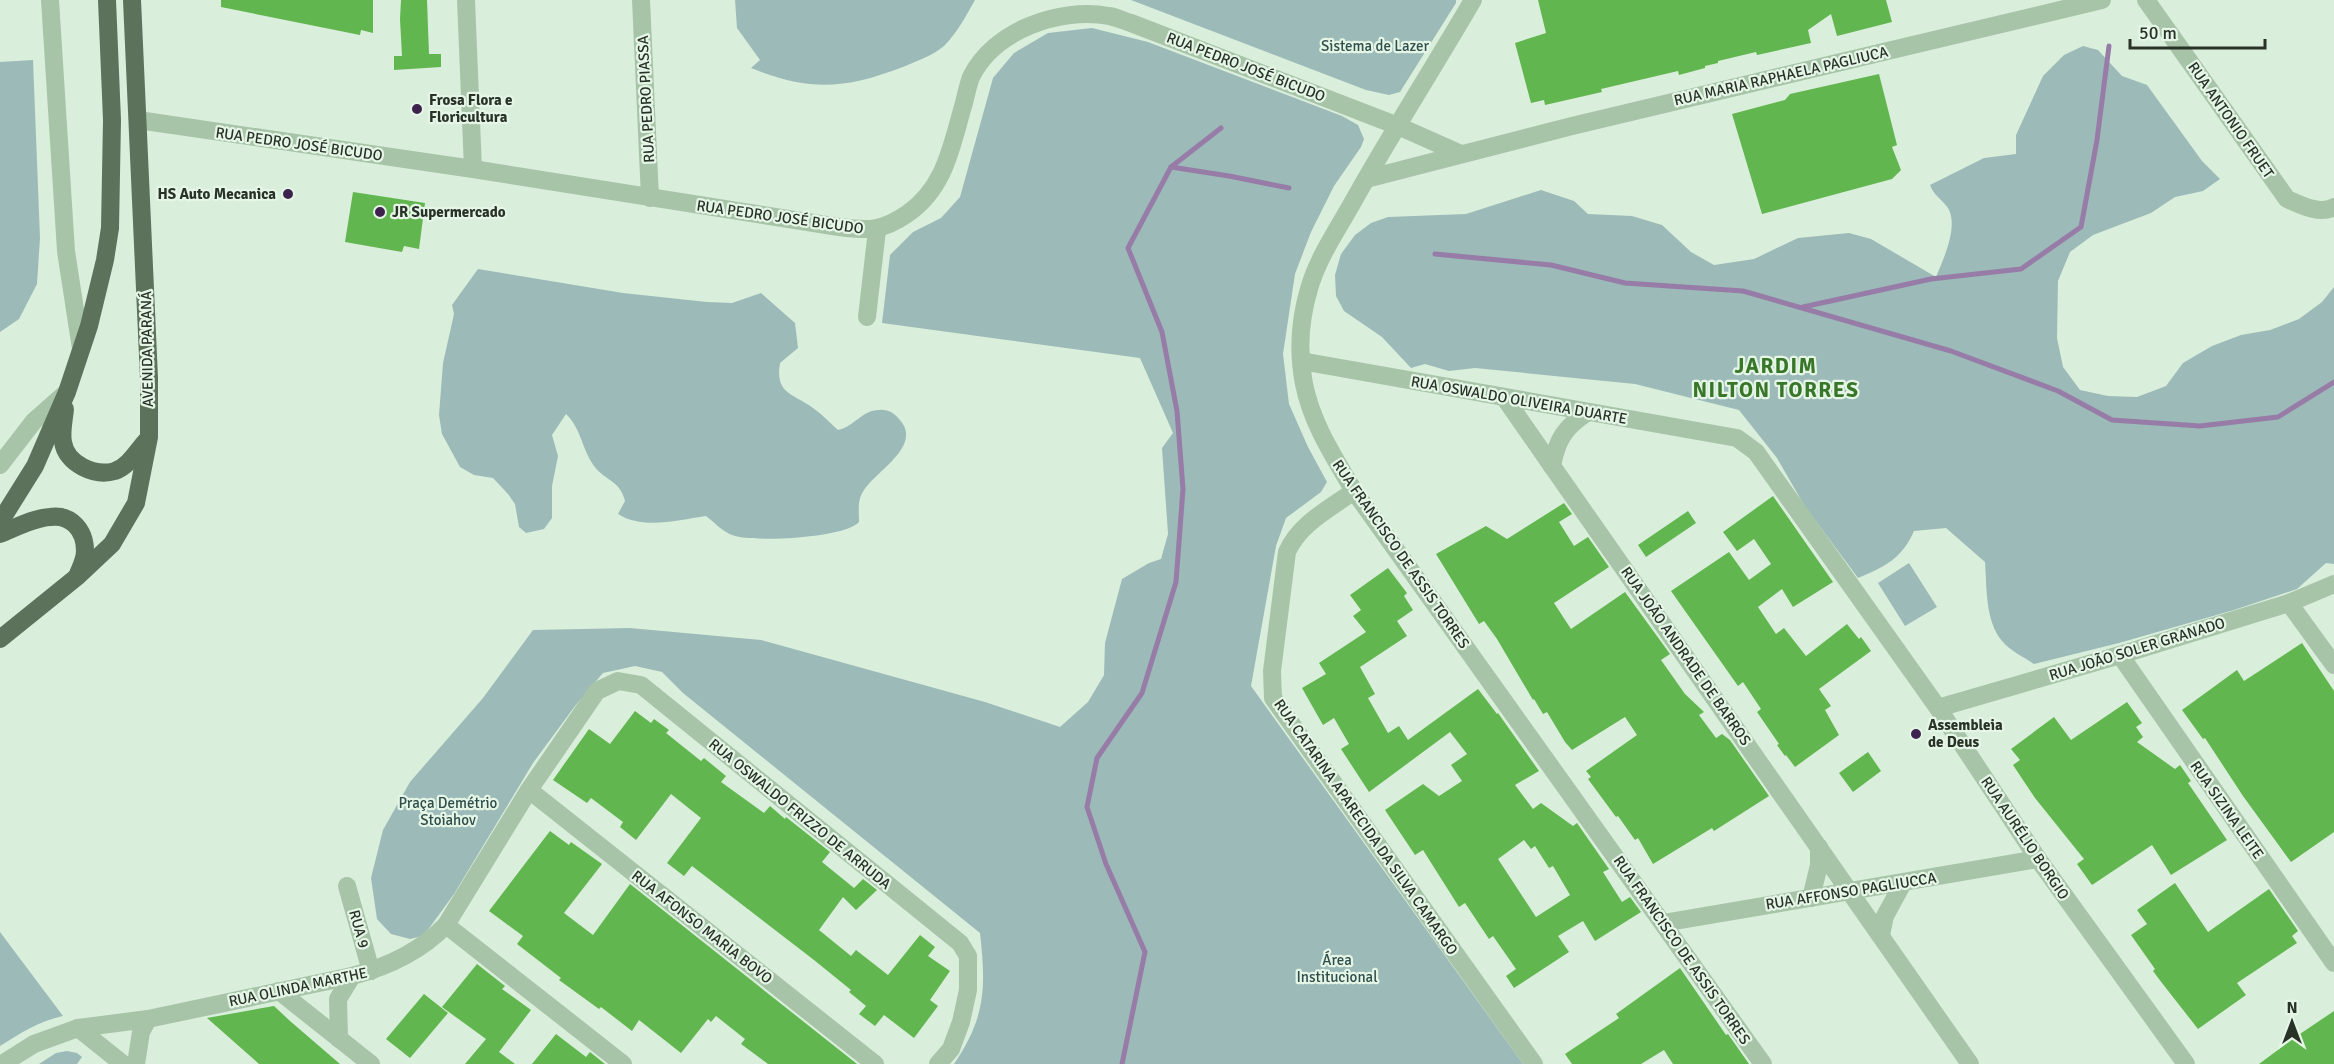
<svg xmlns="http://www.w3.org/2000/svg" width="2334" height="1064" viewBox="0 0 2334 1064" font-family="Signika,sans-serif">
<rect width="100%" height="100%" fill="#daeedc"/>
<g fill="#9cbab8">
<path d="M 735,0 L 975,0 C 966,16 957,33 944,46 C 932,56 917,61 903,67 C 845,89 810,92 751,68 L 760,60 L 737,28 Z"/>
<path d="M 1131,0 L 1456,0 L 1456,3 L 1400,92 L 1389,95 L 1366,90 Z"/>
<path d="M 1092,28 L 1148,42 L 1342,116 L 1358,125 L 1364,139 L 1361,147 L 1334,186 L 1311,232 L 1295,274 L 1283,354 L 1289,404 L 1308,447 L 1327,482 L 1321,492 L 1286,518 L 1276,546 L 1251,686 L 1523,1064 L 954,1064 C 986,1017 986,987 980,933 L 683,693 L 662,672 L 635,666 L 603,673 L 575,706 L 533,763 L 454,894 L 430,927 L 422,936 L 410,939 L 391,934 L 377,919 L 371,878 L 383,830 L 410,782 L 483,698 L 533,630 L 630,628 L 761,640 L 985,702 L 1060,727 L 1088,702 L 1104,675 L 1105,643 L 1122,579 L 1149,563 L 1161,559 L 1168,534 L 1162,448 L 1173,433 L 1140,358 L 882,323 L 890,255 L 913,232 L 941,218 L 960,197 L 993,78 L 1014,53 L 1048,33 Z"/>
<path d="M 2083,46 L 2098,50 L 2122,76 L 2147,85 L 2202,161 L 2220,179 L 2203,191 L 2175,197 L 2151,213 L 2093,235 L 2070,252 L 2058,281 L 2057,338 L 2063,367 L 2080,390 L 2108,396 L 2137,397 L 2166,386 L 2183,363 L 2212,346 L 2241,335 L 2270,330 L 2299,319 L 2322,302 L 2334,287 L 2334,564 L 2326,563 L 2297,589 L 2234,610 L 2119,643 L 2034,664 C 2024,657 2010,651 2002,641 C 1985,620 1987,589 1985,562 L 1946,528 L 1914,531 C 1902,559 1884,567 1858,578 L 1804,505 L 1777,458 L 1739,410 L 1635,384 L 1475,368 L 1449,371 L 1425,364 L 1411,368 L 1382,337 L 1344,311 L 1336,296 L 1335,275 L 1341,254 L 1355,235 L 1371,223 L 1388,217 L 1466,214 L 1541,190 L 1574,201 L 1588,214 L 1632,216 L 1662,225 L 1691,252 L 1714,265 L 1754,259 L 1798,238 L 1849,233 L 1871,239 L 1936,277 C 1943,260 1959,226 1948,208 C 1942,199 1934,196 1930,185 L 1984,158 L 2016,154 L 2016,135 L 2043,76 L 2064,55 Z"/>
<path d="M 33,60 L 40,238 L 37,284 L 19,319 L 0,332 L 0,62 Z"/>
<path d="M 478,269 L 623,293 L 707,302 L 732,303 L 761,293 L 795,323 L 798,348 L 780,363 C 775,394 792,393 813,408 C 822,414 830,423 838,430 C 854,427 862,410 879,410 C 888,409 894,413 899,419 C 924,445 876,471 864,490 C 857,500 859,511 859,522 C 846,538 752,543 732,535 C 723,532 714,522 706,516 C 678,520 643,530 618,514 L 625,501 C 620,479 602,480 592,463 C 582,447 580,427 566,414 L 552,435 L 558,456 L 552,486 L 552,518 L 544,529 L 526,533 L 519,527 L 515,504 L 508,494 L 493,478 L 474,475 L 460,467 L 442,434 L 439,415 L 443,363 L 454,314 L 452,305 Z"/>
<path d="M 1909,563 L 1937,607 L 1905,626 L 1878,583 Z"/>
<path d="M 0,932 L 63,1016 C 39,1021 21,1033 0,1046 Z"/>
<path d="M 67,1051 L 77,1053 L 82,1057 L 77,1064 L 39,1064 L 56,1053 Z"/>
</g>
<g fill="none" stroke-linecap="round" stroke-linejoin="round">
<g stroke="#977ca7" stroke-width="5">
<path d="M 1171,167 L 1229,176 L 1289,188"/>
<path d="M 1435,254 L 1551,265 L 1625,283 L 1743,291 L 1951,351 L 2058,391 L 2112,420 L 2200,426 L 2278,417 L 2334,382"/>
<path d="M 1803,307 L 1931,279 L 2021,269 L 2081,227 L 2097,140 L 2109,46"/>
<path d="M 1122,1064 L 1145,952 L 1106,864 L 1087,807 L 1097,758 L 1142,693 L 1176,582 L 1183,489 L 1177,411 L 1162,332 L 1128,248 L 1171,167 L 1221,128"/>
</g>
</g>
<g fill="#62b64f" fill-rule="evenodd">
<path d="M 221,0 L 373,0 L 373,33 L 361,30 L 360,35 L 221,7 Z"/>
<path d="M 401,0 L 427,0 L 429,54 L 441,54 L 441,67 L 394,70 L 394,56 L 402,56 L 400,19 Z"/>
<path d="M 1538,0 L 1886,0 L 1892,22 L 1837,36 L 1831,14 L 1808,30 L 1811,43 L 1757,55 L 1756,52 L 1718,61 L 1718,63 L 1705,66 L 1705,68 L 1679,75 L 1678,71 L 1601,89 L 1602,92 L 1545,105 L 1544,100 L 1531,103 L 1515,43 L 1546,33 Z"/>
<path d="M 1879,74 L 1897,145 L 1892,147 L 1901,170 L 1892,179 L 1762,214 L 1732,114 L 1785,100 L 1790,94 Z"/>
<path d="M 353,192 L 425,203 L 419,249 L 404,246 L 402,252 L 345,242 Z"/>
<path d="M 1773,496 L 1833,582 L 1793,607 L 1782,589 L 1758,607 L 1776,634 L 1784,628 L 1806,656 L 1847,624 L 1859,639 L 1861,637 L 1871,651 L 1819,689 L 1831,706 L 1825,710 L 1839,735 L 1795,767 L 1786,755 L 1785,756 L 1777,745 L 1779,744 L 1757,712 L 1761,709 L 1743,682 L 1738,686 L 1671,591 L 1729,552 L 1749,580 L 1771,564 L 1754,539 L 1737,551 L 1723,532 Z"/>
<path d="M 1564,503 L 1572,514 L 1559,522 L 1574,546 L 1588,537 L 1609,567 L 1554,603 L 1571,629 L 1625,592 L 1670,654 L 1661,660 L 1685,694 L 1704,712 L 1699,715 L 1716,738 L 1722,734 L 1730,740 L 1769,796 L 1714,831 L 1712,828 L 1653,864 L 1638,838 L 1635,840 L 1618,816 L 1616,817 L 1588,779 L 1591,777 L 1586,771 L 1637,735 L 1625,717 L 1572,750 L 1565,742 L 1547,712 L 1543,714 L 1534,699 L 1533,700 L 1497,639 L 1484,621 L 1479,624 L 1436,554 L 1486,526 L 1507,539 Z"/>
<path d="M 1688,511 L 1696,523 L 1646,557 L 1638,545 Z"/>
<path d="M 1388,568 L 1407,593 L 1404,596 L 1413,610 L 1397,621 L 1407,636 L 1360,667 L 1375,694 L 1368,698 L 1388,733 L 1399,726 L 1408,740 L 1478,689 L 1497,714 L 1498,713 L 1539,771 L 1515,785 L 1533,809 L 1541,803 L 1573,826 L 1577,823 L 1609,869 L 1603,872 L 1622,902 L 1630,897 L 1641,912 L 1595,941 L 1583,921 L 1558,936 L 1569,952 L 1514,988 L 1506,976 L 1516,969 L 1493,936 L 1489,939 L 1465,903 L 1459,907 L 1423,850 L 1415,855 L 1385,810 L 1423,784 L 1439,796 L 1462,781 L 1451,765 L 1467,754 L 1450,732 L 1369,792 L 1341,749 L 1349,744 L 1334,718 L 1323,725 L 1302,688 L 1326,674 L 1319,663 L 1366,632 L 1353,616 L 1361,610 L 1350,595 ZM 1524,840 L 1531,849 L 1535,846 L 1549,868 L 1553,866 L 1570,895 L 1536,917 L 1498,859 Z"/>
<path d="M 2302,643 L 2334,691 L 2334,832 L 2291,862 L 2243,796 L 2205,738 L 2203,739 L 2182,710 L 2237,670 L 2244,681 Z"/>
<path d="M 2127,702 L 2142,723 L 2136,727 L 2143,737 L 2137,742 L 2175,769 L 2180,765 L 2191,781 L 2188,783 L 2227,840 L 2171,875 L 2152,845 L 2092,885 L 2077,864 L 2084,859 L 2035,798 L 2013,765 L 2020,760 L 2011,749 L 2054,717 L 2071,740 Z"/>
<path d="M 635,711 L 651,723 L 654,719 L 669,730 L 666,733 L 701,761 L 704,758 L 726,776 L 721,782 L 764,813 L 770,806 L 785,819 L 786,817 L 830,852 L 822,862 L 854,888 L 863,879 L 877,890 L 856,910 L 843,897 L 819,930 L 851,956 L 856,950 L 888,975 L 920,935 L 935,947 L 928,956 L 950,971 L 930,1000 L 938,1006 L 914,1038 L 884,1015 L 875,1026 L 859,1014 L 866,1006 L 849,992 L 851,990 L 814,960 L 692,866 L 684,876 L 667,863 L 701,818 L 671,794 L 636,840 L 620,827 L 623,822 L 591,798 L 587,803 L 553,780 L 589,729 L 610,744 Z"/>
<path d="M 1868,752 L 1881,771 L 1853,792 L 1839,773 Z"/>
<path d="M 550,831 L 569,845 L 571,842 L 602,864 L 564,913 L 593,935 L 630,884 L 857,1064 L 768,1064 L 741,1044 L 745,1039 L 716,1016 L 711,1022 L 708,1019 L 681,1053 L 639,1020 L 632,1031 L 601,1007 L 599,1009 L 559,980 L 561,978 L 517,944 L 523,936 L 489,911 Z"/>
<path d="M 2175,883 L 2208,932 L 2269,889 L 2298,931 L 2292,936 L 2297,943 L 2237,983 L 2246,995 L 2198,1029 L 2162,983 L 2153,971 L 2155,969 L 2131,935 L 2147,924 L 2137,910 Z"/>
<path d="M 477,964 L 505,986 L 502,989 L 531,1010 L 499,1052 L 515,1064 L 465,1064 L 486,1039 L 442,1007 Z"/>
<path d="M 1680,968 L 1726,1035 L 1728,1034 L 1749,1064 L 1673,1064 L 1664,1050 L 1641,1064 L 1572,1064 L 1565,1054 L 1619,1018 L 1616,1014 Z"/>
<path d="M 424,994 L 448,1013 L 410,1058 L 386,1039 Z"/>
<path d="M 274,1006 L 290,1021 L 340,1064 L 259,1064 L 207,1018 Z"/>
<path d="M 2334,1011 L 2334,1064 L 2259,1064 L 2294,1038 Z"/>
<path d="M 556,1034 L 586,1057 L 590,1052 L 605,1064 L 532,1064 Z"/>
</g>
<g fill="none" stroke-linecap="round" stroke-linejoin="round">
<g stroke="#a7c4a8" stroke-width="18">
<path d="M 50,0 L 66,251 L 81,349"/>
<path d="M 466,0 L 473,169"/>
<path d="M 641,0 L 650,198"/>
<path d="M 1473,0 C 1434,67 1392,132 1354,200 C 1338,229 1318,257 1309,289 C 1300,319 1298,353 1304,384 C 1312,424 1334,457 1354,491 L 1763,1064"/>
<path d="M 2146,0 L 2287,199 C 2301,205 2320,215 2334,207"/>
<path d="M 138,120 L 473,169 L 839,227 C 869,231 882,231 907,214 C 946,187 951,146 964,103 C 966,95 968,85 971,77 C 994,30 1060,7 1109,16 C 1116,17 1124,21 1131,23 L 1398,126 L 1461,154"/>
<path d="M 1366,179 L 1572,126 L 2102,0"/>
<path d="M 867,317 L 877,230"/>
<path d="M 1301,361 L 1737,438 L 1756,452 L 1938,708 L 2038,859 L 2186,1064"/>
<path d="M 1504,397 L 1552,466 C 1557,439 1565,427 1588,412"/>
<path d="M 0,465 L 34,421 L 67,392"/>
<path d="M 1552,466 L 1970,1064"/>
<path d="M 1354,491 C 1329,509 1299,524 1287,552 L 1272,671 L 1273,698 L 1534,1064"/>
<path d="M 2289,603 L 2334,665"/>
<path d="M 2120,655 L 2334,963"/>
<path d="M 1938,708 L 2120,655 L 2289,603 L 2334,584"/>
<path d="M 529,790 L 875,1064"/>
<path d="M 347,886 L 371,971"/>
<path d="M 1811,898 L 1819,865 L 1819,847"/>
<path d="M 1663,923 L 2038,859"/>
<path d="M 446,925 L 623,1064"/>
<path d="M 1881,935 L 1885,916 L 1903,883"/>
<path d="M 279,991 L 371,1064"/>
<path d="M 78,1028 L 123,1064"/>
<path d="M 339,1039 L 338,999 L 352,976"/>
<path d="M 2,1064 L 34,1044 L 78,1028 L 148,1019 L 352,976 C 387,967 421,951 446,925 L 529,790 L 597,691 L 618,681 L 641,685 L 960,943 L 968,956 L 968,990 L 961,1022 L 951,1049 L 938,1064"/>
<path d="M 136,1064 L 141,1032 L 148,1019"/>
</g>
<g stroke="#5c725a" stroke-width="18">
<path d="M 65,409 C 64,419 61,432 63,442 C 66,464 95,477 115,471 C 129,466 137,451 146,441"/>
<path d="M 0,522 L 35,466 L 67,392 L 89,326 L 105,260 L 110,228 L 112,120 L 107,0"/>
<path d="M 0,534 C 15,528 33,518 50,517 C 71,514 85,530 85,551 C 85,559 81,567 78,574"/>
<path d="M 0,639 L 78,576 L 112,544 L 136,503 L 149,437 L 149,378 L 132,0"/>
</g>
</g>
<g fill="#3e224e" stroke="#e5f6e7" stroke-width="2">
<circle cx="417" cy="109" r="6"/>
<circle cx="288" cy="194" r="6"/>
<circle cx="380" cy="212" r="6"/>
<circle cx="1916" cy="734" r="6"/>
</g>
<g text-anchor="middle" stroke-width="4.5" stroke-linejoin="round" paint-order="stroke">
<g font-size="15" fill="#2e4d4b" stroke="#e5f6e7">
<text x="1375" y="51">Sistema de Lazer</text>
<text x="448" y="808">Praça Demétrio<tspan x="448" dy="17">Stoiahov</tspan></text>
<text x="1337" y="965">Área<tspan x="1337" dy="17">Institucional</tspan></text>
</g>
<g font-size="15" fill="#283227" stroke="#e5f6e7">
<text transform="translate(1246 67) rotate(21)" y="5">RUA PEDRO JOSÉ BICUDO</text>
<text transform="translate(1781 76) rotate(-13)" y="5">RUA MARIA RAPHAELA PAGLIUCA</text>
<text transform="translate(646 99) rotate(-93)" y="5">RUA PEDRO PIASSA</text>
<text transform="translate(2231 120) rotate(55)" y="5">RUA ANTONIO FRUET</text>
<text transform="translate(299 144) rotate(8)" y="5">RUA PEDRO JOSÉ BICUDO</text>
<text transform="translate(780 217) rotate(8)" y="5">RUA PEDRO JOSÉ BICUDO</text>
<text transform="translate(147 349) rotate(-91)" y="5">AVENIDA PARANÁ</text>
<text transform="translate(1519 400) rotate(10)" y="5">RUA OSWALDO OLIVEIRA DUARTE</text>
<text transform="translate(1401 554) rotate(55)" y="5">RUA FRANCISCO DE ASSIS TORRES</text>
<text transform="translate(2137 649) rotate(-17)" y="5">RUA JOÃO SOLER GRANADO</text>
<text transform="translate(1686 656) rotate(55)" y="5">RUA JOÃO ANDRADE DE BARROS</text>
<text transform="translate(2227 810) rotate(55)" y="5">RUA SIZINA LEITE</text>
<text transform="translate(800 814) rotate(39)" y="5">RUA OSWALDO FRIZZO DE ARRUDA</text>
<text transform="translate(1366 827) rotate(55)" y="5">RUA CATARINA APARECIDA DA SILVA CAMARGO</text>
<text transform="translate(2025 838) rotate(56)" y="5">RUA AURÉLIO BORGIO</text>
<text transform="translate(1851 891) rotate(-9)" y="5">RUA AFFONSO PAGLIUCCA</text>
<text transform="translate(702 927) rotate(38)" y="5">RUA AFONSO MARIA BOVO</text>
<text transform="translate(359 929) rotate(75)" y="5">RUA 9</text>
<text transform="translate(1682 950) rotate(55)" y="5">RUA FRANCISCO DE ASSIS TORRES</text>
<text transform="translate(298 987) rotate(-12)" y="5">RUA OLINDA MARTHE</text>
</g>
<g font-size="15" font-weight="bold" fill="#283227" stroke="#e5f6e7" text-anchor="start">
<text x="429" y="105">Frosa Flora e<tspan x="429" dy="17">Floricultura</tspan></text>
<text x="276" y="199" text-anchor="end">HS Auto Mecanica</text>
<text x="392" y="217">JR Supermercado</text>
<text x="1928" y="730">Assembleia<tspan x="1928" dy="17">de Deus</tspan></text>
</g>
<g font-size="21" font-weight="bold" letter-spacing="1.5" fill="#38762a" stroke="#e5f6e7">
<text x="1776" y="373">JARDIM<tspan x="1776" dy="24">NILTON TORRES</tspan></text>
</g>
</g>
<g transform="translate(2292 1022)" stroke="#e5f6e7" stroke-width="4.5" paint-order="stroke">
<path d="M0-4.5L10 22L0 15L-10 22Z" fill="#283227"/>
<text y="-9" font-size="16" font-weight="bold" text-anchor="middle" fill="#283227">N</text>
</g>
<path d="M2130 39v9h135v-9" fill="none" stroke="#283227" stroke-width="3"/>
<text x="2139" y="39" font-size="18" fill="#283227" stroke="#e5f6e7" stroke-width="4.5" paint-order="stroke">50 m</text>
</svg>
